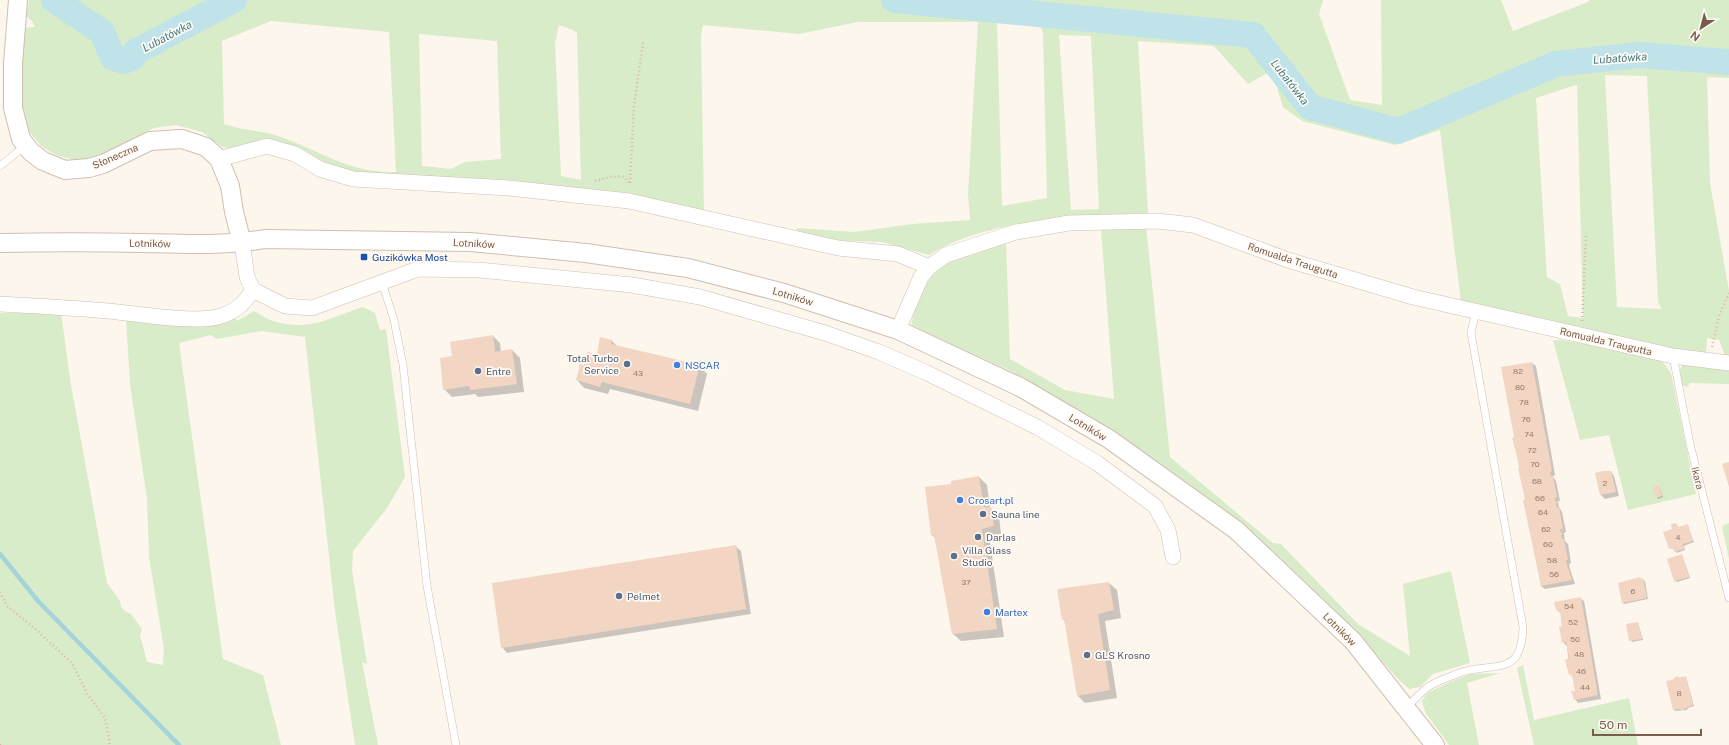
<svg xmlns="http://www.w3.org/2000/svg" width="1729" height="745" viewBox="0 0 1729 745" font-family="'Public Sans',sans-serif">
<rect width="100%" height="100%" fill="#fdf6ec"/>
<g fill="#d8ecc9" fill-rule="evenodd">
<path d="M 29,0 L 1323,0 L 1319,14 L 1350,100 L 1382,105 L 1381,0 L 1501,0 L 1513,31 L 1588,2 L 1589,0 L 1729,0 L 1729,78 L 1707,77 L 1710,183 L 1729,291 L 1729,355 L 1725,355 L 1719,340 L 1707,338 L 1706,354 L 1680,350 L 1461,302 L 1440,130 L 1395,145 L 1302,121 L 1283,107 L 1274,78 L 1267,73 L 1248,84 L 1214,46 L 1138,41 L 1148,213 C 1079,217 989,218 929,255 L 882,242 L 824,240 L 796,233 L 797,228 L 854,232 L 912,224 L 970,220 L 968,194 L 978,22 L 858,22 L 799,34 L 703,25 L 701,36 L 704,211 L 359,175 L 246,144 L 230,148 L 222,147 L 202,132 L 176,125 L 154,128 L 94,158 L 75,160 L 56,155 L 41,146 L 29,131 L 23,112 L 21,85 L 25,28 L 35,27 L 32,21 L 26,16 ZM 1011,19 L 1040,22 L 1043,34 L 1047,198 L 1002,206 L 997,21 ZM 271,21 L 389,32 L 396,172 C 348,173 321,151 278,136 C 261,130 242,131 224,124 L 222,41 ZM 559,25 L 573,30 L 577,33 L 581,180 L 561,176 L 555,43 ZM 419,34 L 497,41 L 501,159 L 465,162 L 451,169 L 422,166 ZM 1059,35 L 1091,36 L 1099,209 L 1071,210 ZM 1605,75 L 1647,76 L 1658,302 L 1662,309 L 1617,307 ZM 1576,85 L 1577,85 L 1583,318 L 1568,316 L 1560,284 L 1547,277 L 1536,98 Z"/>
<path d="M 1146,226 L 1170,457 L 1273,543 L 1281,544 L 1358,624 L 1410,656 L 1403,584 L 1451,571 L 1470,663 L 1433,674 L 1420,687 L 1409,689 L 1400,681 L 1362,639 L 1143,453 L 1011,371 L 912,326 C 912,301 927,276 948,262 C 954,257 963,255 970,251 L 970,256 L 1006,242 L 1010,359 L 1065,390 L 1114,399 L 1101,229 Z"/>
<path d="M 363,307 L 375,313 L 380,330 L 386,329 L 405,477 L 387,508 L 353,551 L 352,570 L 367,664 L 362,662 L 378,745 L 355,745 L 335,611 L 305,337 L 261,331 L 217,339 L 211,335 L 179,343 L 223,659 L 263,675 L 281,745 L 0,745 L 0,313 L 61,313 L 71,385 L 107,583 L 120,601 L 121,607 L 126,612 L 131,614 L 142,629 L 140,635 L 147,662 L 163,665 L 164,649 L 149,557 L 147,499 L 130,384 L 126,318 L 233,316 L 237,321 L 254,311 C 260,314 266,319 273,321 C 310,332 329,318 363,307 Z"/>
<path d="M 1553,340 L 1562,340 L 1646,355 L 1661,360 L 1671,373 L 1696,494 L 1628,510 L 1609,435 L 1580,440 Z"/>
<path d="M 1683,364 L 1729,368 L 1729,384 L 1690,383 L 1687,387 L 1681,385 L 1679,371 Z"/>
<path d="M 1729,523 L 1729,559 L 1722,526 Z"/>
<path d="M 1523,665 L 1534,720 L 1629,698 L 1638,745 L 1534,745 L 1517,668 Z"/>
<path d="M 1501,673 L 1467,683 L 1479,745 L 1449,745 L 1425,712 L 1422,701 L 1427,693 L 1452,681 L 1471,674 Z"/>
</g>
<g fill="#0003">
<path d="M 493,336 L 500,343 L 501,352 L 512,350 L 520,358 L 524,392 L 478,397 L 475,394 L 452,397 L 444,389 L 453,357 Z"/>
<path d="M 601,338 L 612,341 L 617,346 L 699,366 L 707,374 L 698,411 L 610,389 L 608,394 L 584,388 L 577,380 L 585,366 L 597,355 Z"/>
<path d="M 1532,363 L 1536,366 L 1555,475 L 1553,476 L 1554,478 L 1556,481 L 1560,501 L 1558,501 L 1559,507 L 1562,512 L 1566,532 L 1564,533 L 1565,541 L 1568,544 L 1571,563 L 1569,564 L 1570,569 L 1575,584 L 1545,589 L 1541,586 L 1514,438 Z"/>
<path d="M 1611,472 L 1614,476 L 1619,496 L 1605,499 L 1601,495 L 1596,474 Z"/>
<path d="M 979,477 L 987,485 L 990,508 L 999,516 L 1001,534 L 989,536 L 1004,637 L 961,641 L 953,634 L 936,539 L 932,535 L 952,485 Z"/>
<path d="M 1659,486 L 1663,497 L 1658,499 L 1657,497 Z"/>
<path d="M 1676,524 L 1679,528 L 1687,525 L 1694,542 L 1684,546 L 1685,550 L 1677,553 L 1674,549 L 1670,548 L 1673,530 Z"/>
<path d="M 735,546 L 741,551 L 751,614 L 507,653 L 502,647 Z"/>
<path d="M 1682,555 L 1690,578 L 1677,582 L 1675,581 Z"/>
<path d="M 1640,578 L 1645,581 L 1648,599 L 1624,604 L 1623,603 Z"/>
<path d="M 1109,583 L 1117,590 L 1121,618 L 1105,621 L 1117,698 L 1085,703 L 1078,696 L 1066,622 L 1063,619 Z"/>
<path d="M 1580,598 L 1584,601 L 1601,699 L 1578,703 L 1575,699 L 1576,692 L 1574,678 L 1571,676 L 1577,674 L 1570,675 L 1567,646 L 1563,642 L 1561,613 L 1557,610 Z"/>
<path d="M 1638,623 L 1643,640 L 1632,642 L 1627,625 Z"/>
<path d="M 1686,677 L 1694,706 L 1688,708 L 1687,710 L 1675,711 L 1674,709 L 1673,680 L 1674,678 Z"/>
</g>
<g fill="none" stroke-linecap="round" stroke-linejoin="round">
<path stroke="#a5d3da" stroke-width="4.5" d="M 0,554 L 38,601 L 179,745"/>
<g stroke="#bfe3e8" stroke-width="26">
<path d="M 54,0 L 102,32 L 113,58 L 124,61 L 133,57 L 135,52 L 234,0"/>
<path d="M 894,0 L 1253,35 L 1310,107 L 1398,131 L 1556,64 L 1639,55 L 1729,62"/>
</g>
</g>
<g fill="#f3d5c3">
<path d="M 493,335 L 495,352 L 512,349 L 517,384 L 470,390 L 469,386 L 443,390 L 440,358 L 452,356 L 450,342 Z"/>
<path d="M 600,337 L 612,340 L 611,344 L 700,365 L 690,404 L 602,382 L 600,387 L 576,380 L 580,364 L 584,365 L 587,352 L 597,354 Z"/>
<path d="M 1532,362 L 1552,471 L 1550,472 L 1551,476 L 1553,476 L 1557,497 L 1555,498 L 1555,502 L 1558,501 L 1556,504 L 1557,508 L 1559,507 L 1563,529 L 1560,529 L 1561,533 L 1564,534 L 1561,535 L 1562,539 L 1564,539 L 1568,560 L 1566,560 L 1567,565 L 1572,580 L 1541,586 L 1523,500 L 1525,499 L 1518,468 L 1520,468 L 1512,438 L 1514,437 L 1501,367 Z"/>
<path d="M 1729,462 L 1729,487 L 1722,464 Z"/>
<path d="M 1603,471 L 1611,471 L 1616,492 L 1600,495 L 1595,473 Z"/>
<path d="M 979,476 L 984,507 L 991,507 L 994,526 L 982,529 L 997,629 L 952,634 L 934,535 L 931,535 L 925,487 L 951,484 L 951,481 Z"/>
<path d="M 1659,485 L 1662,496 L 1656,498 L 1653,487 Z"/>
<path d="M 1676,523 L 1678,527 L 1688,524 L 1693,541 L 1683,544 L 1684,549 L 1674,552 L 1673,548 L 1669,549 L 1663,532 L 1672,529 L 1671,524 Z"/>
<path d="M 736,545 L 746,609 L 501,648 L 492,583 Z"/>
<path d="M 1682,554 L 1689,577 L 1674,581 L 1667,559 Z"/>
<path d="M 1640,577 L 1641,579 L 1643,578 L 1647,598 L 1622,603 L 1618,583 Z"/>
<path d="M 1109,582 L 1114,610 L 1098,614 L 1110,690 L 1077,696 L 1064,619 L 1062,620 L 1057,589 Z"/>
<path d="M 1581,597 L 1598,695 L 1574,700 L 1571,691 L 1575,691 L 1572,675 L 1569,675 L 1565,660 L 1569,658 L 1566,642 L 1562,643 L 1559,627 L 1562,626 L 1560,611 L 1556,610 L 1554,602 Z"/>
<path d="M 1638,622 L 1642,639 L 1629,641 L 1626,624 Z"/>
<path d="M 1677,676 L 1680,678 L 1686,676 L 1693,705 L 1682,710 L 1679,709 L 1673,710 L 1666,681 L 1672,680 Z"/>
</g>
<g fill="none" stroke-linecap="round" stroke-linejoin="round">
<defs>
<g id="service">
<path d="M 0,166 L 25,146"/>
<path d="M 382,282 L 394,320 L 403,365 L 427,586 L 456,745"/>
<path d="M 1673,356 L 1690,444 L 1729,598"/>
<path d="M 1406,708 C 1413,701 1420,693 1428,687 C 1436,681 1450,677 1459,673 C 1493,661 1522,679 1523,627 L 1471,333 L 1476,311"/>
</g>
<g id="minor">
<path d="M 219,159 L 267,146 L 295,154 L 320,169 L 353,179 L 509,188 L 629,201 L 838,248 L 898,254 L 929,267"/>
<path d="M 242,243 L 247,277 L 253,290 L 285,306 L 312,308 L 418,269 L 479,270 L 632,285 L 700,297 L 825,333 L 879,352 L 925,372 L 1037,427 L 1097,463 L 1155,506 L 1168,530 L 1173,557"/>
<path d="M 0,304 C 37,306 73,308 109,311 C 139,314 195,324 221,316 C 237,311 244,303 253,290"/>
<path d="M 898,330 L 921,277 L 929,267 L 946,255 L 1016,232 L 1069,223 L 1157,221 L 1193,225 L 1288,260 L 1413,297 L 1673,356 L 1729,363"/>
</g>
<g id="tertiary">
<path d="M 18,0 L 13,64 L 13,108 L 21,139 L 31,152 L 43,161 L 65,170 L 89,168 L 103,164 L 150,141 L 182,139 L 206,147 L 219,159 L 230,186 L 234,212 L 242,243"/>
<path d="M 0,243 C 48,242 95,242 143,243 C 184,244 225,246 265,239 L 470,242 L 586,253 L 688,268 L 784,293 L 898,330 L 1020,387 L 1109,439 L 1236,530 L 1353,641 L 1435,745"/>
</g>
</defs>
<use href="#service" stroke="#d1beb0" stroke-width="8"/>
<use href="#minor" stroke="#d1beb0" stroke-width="16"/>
<use href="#tertiary" stroke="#d1beb0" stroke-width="20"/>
<g stroke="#d9b8a5" stroke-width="2.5" stroke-dasharray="1 3" stroke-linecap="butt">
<path d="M 595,181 L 610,177 L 622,176 L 630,183"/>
<path d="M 630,183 L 634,105 L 643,43"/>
<path d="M 1582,321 L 1586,236"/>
<path d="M 1712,347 L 1719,316 L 1729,293"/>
<path d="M 0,592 L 7,606 L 34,628 L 72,663 L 88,695 L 105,718 L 110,745"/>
<path d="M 0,744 L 0,745"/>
</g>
<use href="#service" stroke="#fff" stroke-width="7"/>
<use href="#minor" stroke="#fff" stroke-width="15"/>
<use href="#tertiary" stroke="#fff" stroke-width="18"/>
</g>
<rect fill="#1a4fb4" stroke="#fffaf3" stroke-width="1.5" x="360" y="253" width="8" height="8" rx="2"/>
<g fill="#5c6f8a" stroke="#fffaf3" stroke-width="1.5">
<circle cx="627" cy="364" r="4"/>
<circle cx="478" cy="371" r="4"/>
<circle cx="983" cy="514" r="4"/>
<circle cx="978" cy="537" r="4"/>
<circle cx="954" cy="556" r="4"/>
<circle cx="619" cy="596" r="4"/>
<circle cx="1087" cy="655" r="4"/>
</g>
<g fill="#3f7fe0" stroke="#fffaf3" stroke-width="1.5">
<circle cx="677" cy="365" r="4"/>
<circle cx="960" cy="500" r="4"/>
<circle cx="987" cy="612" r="4"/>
</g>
<g text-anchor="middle" stroke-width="3.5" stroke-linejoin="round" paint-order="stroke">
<g font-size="8" fill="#987a6a">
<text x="1518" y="374">82</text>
<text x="638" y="376">43</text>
<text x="1520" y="390">80</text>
<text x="1524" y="405">78</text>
<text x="1526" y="422">76</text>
<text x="1529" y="437">74</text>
<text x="1532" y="453">72</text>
<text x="1535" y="467">70</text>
<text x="1537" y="484">68</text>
<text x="1605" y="486">2</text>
<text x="1540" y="501">66</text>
<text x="1543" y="515">64</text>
<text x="1546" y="532">62</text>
<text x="1678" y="540">4</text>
<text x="1548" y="547">60</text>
<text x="1552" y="563">58</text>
<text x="1554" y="577">56</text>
<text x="966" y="585">37</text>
<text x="1633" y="594">6</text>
<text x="1569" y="609">54</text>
<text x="1573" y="625">52</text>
<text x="1575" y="642">50</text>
<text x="1579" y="657">48</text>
<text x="1581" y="674">46</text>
<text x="1585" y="690">44</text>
<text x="1679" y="696">8</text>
</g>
<g font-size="10" fill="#7a5c4d" stroke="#fffaf3">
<text transform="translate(115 156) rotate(-23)" y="4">Słoneczna</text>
<text transform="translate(150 243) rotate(1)" y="4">Lotników</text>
<text transform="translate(474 243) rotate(3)" y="4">Lotników</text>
<text transform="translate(1293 260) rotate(18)" y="4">Romualda Traugutta</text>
<text transform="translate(793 296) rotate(17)" y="4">Lotników</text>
<text transform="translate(1606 341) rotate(13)" y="4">Romualda Traugutta</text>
<text transform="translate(1088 427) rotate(31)" y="4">Lotników</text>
<text transform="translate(1698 478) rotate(76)" y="4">Ikara</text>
<text transform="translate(1340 629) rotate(45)" y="4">Lotników</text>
</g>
<g font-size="10" fill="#164399" stroke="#fffaf3" text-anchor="start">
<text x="372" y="261">Guzikówka Most</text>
</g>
<g font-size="10" fill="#4e5e75" stroke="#fffaf3" text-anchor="start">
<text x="619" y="362" text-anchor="end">Total Turbo<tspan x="619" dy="12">Service</tspan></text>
<text x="486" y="375">Entre</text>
<text x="991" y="518">Sauna line</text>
<text x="986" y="541">Darlas</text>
<text x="962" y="554">Villa Glass<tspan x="962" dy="12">Studio</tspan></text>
<text x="627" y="600">Pelmet</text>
<text x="1095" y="659">GLS Krosno</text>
</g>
<g font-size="10" fill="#366cbe" stroke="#fffaf3" text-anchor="start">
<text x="685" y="369">NSCAR</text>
<text x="968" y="504">Crosart.pl</text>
<text x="995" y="616">Martex</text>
</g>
<g font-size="11" font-style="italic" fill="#437c86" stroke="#fffaf3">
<text transform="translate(167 36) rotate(-28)" y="4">Lubatówka</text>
<text transform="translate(1620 58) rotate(-4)" y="4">Lubatówka</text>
<text transform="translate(1290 82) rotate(52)" y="4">Lubatówka</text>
</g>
</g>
<g transform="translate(1701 28) rotate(216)" stroke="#fffaf3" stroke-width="3" paint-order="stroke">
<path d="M0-3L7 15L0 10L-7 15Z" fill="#7a5c4d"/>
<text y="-6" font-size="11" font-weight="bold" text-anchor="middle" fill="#7a5c4d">N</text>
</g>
<path d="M1593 729v6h108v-6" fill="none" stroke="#7a5c4d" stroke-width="2"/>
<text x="1599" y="729" font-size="12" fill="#7a5c4d" stroke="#fffaf3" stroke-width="3" paint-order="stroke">50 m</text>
</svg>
